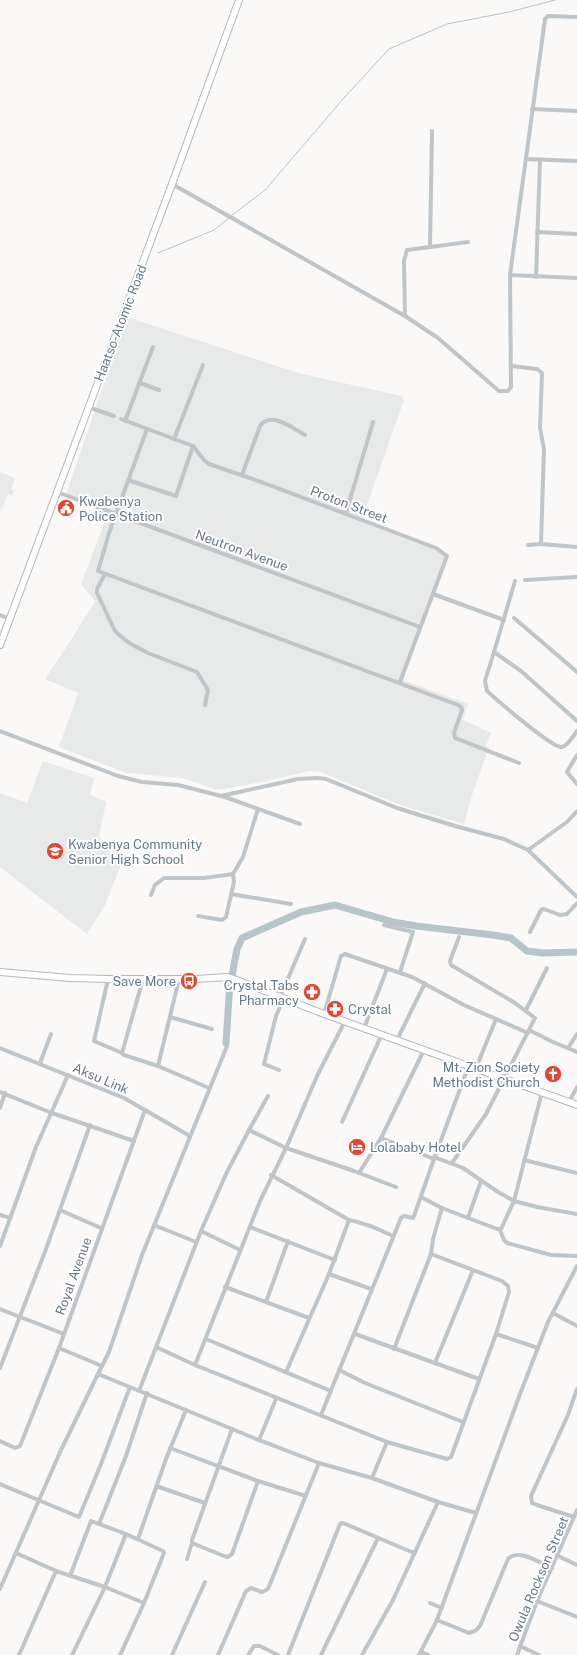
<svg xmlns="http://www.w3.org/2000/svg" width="577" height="1655" viewBox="0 0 577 1655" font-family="'Public Sans',sans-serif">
<rect width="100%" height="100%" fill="#faf9f8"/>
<g fill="#e8e9e9">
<path d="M 127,317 L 298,373 L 402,396 L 404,400 L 361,522 L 439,551 L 446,557 L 403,680 L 468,704 L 463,720 L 491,733 L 486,746 L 489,748 L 472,795 L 464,824 L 400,805 L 321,772 L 309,771 L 267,781 L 218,790 L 183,778 L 126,773 L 59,747 L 78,693 L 45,679 L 71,640 L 95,601 L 81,584 L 108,513 L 65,497 Z"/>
<path d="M 0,472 L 15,478 L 11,489 L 14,491 L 12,496 L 8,494 L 2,509 L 0,508 Z"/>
<path d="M 43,761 L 94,778 L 90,794 L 106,802 L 99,837 L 121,865 L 105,905 L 87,934 L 0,867 L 0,793 L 27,803 Z"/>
</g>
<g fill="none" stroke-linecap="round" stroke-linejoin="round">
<g stroke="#b6c5c7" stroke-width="1">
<path d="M 231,216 L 265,190 L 343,99 L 389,49 L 447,24 L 509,12 L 555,0"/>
<path d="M 158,253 L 214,230 L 229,218"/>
</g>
<g stroke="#b6c5c7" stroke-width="7">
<path d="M 232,976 L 237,949 L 242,938 L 301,912 L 335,905 L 393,922 L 416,926 L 493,935 L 511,938 L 527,951 L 543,953 L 577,952"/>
<path d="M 226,1043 L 230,982"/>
</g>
<defs>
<g id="secondary">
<path d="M 0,645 L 172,184 L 239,0"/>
<path d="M 0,972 L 70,978 L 108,979 L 196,979 L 228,977 L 234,979 L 324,1014 L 577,1105"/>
</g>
</defs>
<use href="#secondary" stroke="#b1b9bd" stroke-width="8"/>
<g stroke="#bfc5c8" stroke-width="4">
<path d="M 532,109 L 577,111"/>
<path d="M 526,159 L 577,161"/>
<path d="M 172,184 L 405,316 L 438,338 L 499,391 L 508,391 L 511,387 L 510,275 L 577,278"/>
<path d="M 537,232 L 577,234"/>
<path d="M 430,246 L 432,131"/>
<path d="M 510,275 L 545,19 L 548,16 L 577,17"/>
<path d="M 536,277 L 540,160"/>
<path d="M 405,316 L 404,261 L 407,250 L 468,242"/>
<path d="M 511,366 L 537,369 L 542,373 L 540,428 L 544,449 L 541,544 L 577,547"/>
<path d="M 140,383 L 159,390"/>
<path d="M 88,407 L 114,416"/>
<path d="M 121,419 L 193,446 L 204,460 L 209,464 L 264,483 L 436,548 L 447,556 L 400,682"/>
<path d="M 125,421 L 153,347"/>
<path d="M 147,429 L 109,533 L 98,571 L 458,705 L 461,707 L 462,710 L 454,733 L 455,738 L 519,763"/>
<path d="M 174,439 L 203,365"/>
<path d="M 242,475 L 260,426 C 271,410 293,429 305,435"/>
<path d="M 128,480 L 176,496 L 193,446"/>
<path d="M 57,492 L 420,627"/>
<path d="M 346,513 L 373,422"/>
<path d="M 528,545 L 541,544"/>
<path d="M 105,574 L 97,589 L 97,593 L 114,629 L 118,634 L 129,643 L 148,653 L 197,672 L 208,690 L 205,705"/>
<path d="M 525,580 L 577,577"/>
<path d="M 515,581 L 494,652 L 521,671 L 577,721"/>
<path d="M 433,594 L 504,620"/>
<path d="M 0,615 L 10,619"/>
<path d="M 514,618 L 577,672"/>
<path d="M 494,652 L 485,681 L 487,691 C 497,700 553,749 562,747 C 569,745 573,736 577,731"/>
<path d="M 0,731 L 118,776 L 142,782 L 178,785 L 221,796 L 298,779 L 317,778 L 326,779 L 397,808 L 455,826 L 504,839 L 528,850 L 577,897"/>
<path d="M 577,755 L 567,772 L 577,784"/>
<path d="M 222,796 L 300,824"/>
<path d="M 528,850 L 567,822 L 577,811"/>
<path d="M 231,894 L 291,904"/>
<path d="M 151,895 L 155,885 L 164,878 L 204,878 L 233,874 L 243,857 L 258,809"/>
<path d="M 198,916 L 222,920 L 226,917 L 234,882 L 233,874"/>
<path d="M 384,925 L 413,932 L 400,972"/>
<path d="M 530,932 L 541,910 L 544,909 L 560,915 L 567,914 L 577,903"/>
<path d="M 108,979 L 94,1041 L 122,1053"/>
<path d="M 143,979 L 122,1053 L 124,1055 L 158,1066"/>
<path d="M 179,979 L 158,1066 L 209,1088"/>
<path d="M 280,997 L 305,939"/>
<path d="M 526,1010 L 547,968"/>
<path d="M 324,1014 L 341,956 L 345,954 L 412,977 L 464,1005 L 528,1033"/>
<path d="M 170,1017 L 212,1029"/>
<path d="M 364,1028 L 387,969"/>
<path d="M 529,1030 L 553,1042 L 577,1052"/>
<path d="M 397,1040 L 425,983"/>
<path d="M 0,1048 L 124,1098 L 190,1136"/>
<path d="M 568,1048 L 577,1034"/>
<path d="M 40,1063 L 51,1034"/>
<path d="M 476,1068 L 496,1019"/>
<path d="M 279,1070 L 264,1064 L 276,1016 L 284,998"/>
<path d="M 0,1092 L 52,1113 L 134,1141"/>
<path d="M 569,1102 L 577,1087"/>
<path d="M 0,1108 L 5,1093"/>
<path d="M 342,1122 L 382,1034"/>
<path d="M 249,1130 L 268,1096"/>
<path d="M 381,1138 L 434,1159"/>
<path d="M 434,1157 L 463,1168 L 498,1192 L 514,1201 L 537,1207 L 577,1214"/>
<path d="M 524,1160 L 577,1173"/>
<path d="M 452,1163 L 486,1114 L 535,1018 L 515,1003 L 451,965 L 450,961 L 459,937"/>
<path d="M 359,1173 L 381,1138 L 424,1050"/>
<path d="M 271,1175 L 349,1220 C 365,1223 379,1229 393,1236"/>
<path d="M 421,1197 L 442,1208 L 497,1229 L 501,1229 L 514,1201 L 542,1092"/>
<path d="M 60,1210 L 101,1228"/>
<path d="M 0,1215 L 10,1218"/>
<path d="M 468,1218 L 481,1181"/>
<path d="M 154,1225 L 196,1242"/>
<path d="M 250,1227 L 335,1260"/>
<path d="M 500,1230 L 504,1240 L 507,1243 L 551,1255 L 577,1256"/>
<path d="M 201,1231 L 240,1250"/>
<path d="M 0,1246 L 36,1147 L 68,1075"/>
<path d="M 329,1274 L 371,1289"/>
<path d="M 225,1287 L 309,1318"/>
<path d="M 266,1302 L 288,1241"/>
<path d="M 0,1309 L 64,1334"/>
<path d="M 553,1313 L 577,1326"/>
<path d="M 355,1334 L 479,1379"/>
<path d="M 496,1334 L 538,1348"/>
<path d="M 206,1339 L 331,1391"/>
<path d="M 156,1347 L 195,1365 L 387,1442 L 447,1459 L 451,1457 L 496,1334 L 509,1292 L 508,1286 L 502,1281 L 431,1254"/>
<path d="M 59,1348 L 102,1366"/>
<path d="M 394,1349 L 431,1254 L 433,1239 L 442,1208"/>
<path d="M 435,1363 L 473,1270"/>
<path d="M 195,1365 L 260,1201 L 286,1148 L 354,1171 L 396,1187"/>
<path d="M 0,1368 L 46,1249 L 90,1125"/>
<path d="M 339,1370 L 365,1383 L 463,1422"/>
<path d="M 286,1372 L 329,1274 L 349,1220"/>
<path d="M 98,1374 L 109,1352 L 142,1255 L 227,1046"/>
<path d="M 139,1391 L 201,1231 L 226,1174 L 249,1130 L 286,1148 L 318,1074 L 345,1021"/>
<path d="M 321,1415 L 401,1218 L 404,1216 L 413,1218 L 414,1216 L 434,1159 L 469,1065"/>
<path d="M 259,1440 L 276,1399"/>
<path d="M 0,1441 L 15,1448 L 20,1446 L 59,1348 L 145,1110"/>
<path d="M 170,1448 L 258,1481 L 306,1496"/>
<path d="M 372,1478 L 387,1442"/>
<path d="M 0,1484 L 79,1517 L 101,1464 L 130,1387"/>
<path d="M 156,1486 L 205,1503"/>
<path d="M 574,1517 L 537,1505 L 532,1503 L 531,1496 L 568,1415 L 577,1389"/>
<path d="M 99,1524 L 126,1456 L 147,1393"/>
<path d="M 138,1539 L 166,1459 L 186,1410"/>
<path d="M 192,1543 L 224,1556 L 228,1557 L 232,1554 L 258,1481"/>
<path d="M 16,1553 L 56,1571"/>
<path d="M 558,1556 L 577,1565"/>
<path d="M 187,1559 L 192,1543 L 192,1540 L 232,1429"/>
<path d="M 70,1576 L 91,1521 L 126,1534 L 163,1551 L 164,1553 L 144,1603 L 120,1655"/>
<path d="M 0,1589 L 61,1450 L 98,1374 L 254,1438 L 319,1463 L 372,1478 L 438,1502 L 476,1513"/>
<path d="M 537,1601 L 577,1617"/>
<path d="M 430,1603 L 442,1608"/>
<path d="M 437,1620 L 469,1633 L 475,1631 L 480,1626 L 508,1559 C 519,1548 540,1563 552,1568"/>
<path d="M 520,1646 L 539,1655"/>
<path d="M 421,1652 L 428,1655"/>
<path d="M 19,1655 L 56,1571 L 105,1587 L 144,1603"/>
<path d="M 72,1655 L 105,1587 L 126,1534"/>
<path d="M 172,1655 L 205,1582"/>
<path d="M 218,1655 L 246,1591 L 251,1588 L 262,1592 L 268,1589 L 319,1463"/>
<path d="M 248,1655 L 254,1646 L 260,1646 L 278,1655"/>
<path d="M 288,1655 L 340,1524 L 343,1523 L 414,1553"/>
<path d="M 321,1655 L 378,1538"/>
<path d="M 362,1655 L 393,1600 L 438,1502"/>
<path d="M 419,1655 L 437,1620 L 520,1394 L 548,1322 L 577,1266"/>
<path d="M 517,1655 L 537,1601 L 577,1510"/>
</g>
<use href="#secondary" stroke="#fff" stroke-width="6"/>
</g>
<defs>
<symbol id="civic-disc" viewBox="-11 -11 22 22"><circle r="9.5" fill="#de4833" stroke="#fff"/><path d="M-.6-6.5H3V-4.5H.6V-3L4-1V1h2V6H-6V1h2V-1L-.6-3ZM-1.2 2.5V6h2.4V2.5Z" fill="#fff"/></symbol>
<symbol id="school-disc" viewBox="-11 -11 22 22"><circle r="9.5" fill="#de4833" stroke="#fff"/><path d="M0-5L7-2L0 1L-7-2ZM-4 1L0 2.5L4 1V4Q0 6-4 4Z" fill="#fff"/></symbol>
<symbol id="bus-disc" viewBox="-11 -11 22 22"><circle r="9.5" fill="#de4833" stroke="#fff"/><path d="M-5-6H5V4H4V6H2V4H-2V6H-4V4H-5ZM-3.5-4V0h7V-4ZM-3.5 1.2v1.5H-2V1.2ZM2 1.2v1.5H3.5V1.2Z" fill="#fff"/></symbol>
<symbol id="pharmacy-disc" viewBox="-11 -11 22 22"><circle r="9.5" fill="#de4833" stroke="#fff"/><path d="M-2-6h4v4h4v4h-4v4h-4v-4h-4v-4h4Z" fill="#fff"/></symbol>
<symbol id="church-disc" viewBox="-11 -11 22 22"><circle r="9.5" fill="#de4833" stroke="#fff"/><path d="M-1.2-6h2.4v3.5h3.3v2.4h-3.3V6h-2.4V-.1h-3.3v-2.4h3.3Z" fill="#fff"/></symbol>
<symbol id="hotel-disc" viewBox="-11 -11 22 22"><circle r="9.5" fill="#de4833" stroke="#fff"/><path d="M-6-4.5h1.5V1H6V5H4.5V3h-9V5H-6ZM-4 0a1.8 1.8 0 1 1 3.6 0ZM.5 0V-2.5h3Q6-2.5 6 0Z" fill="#fff"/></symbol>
</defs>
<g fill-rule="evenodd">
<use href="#civic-disc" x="56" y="498" width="20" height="20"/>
<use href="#school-disc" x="45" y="841" width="20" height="20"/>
<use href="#bus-disc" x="179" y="971" width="20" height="20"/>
<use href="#pharmacy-disc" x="302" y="982" width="20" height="20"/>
<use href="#pharmacy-disc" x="325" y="999" width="20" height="20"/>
<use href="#church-disc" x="543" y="1064" width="20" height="20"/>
<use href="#hotel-disc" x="347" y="1137" width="20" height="20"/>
</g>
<g text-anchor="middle" stroke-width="4" stroke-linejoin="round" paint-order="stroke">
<g font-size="13" fill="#667982" stroke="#fff">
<text transform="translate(120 323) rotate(-69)" y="5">Haatso-Atomic Road</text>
<text transform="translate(349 504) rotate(21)" y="5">Proton Street</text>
<text transform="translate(242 550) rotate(20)" y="5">Neutron Avenue</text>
<text transform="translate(101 1078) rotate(23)" y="5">Aksu Link</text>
<text transform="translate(73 1276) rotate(-70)" y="5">Royal Avenue</text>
<text transform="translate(538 1579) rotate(-67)" y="5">Owula Rockson Street</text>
</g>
<g font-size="13" fill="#667982" stroke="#fff" text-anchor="start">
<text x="79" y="506">Kwabenya<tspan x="79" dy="15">Police Station</tspan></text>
<text x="68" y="849">Kwabenya Community<tspan x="68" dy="15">Senior High School</tspan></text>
<text x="176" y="986" text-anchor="end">Save More</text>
<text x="299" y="990" text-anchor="end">Crystal Tabs<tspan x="299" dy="15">Pharmacy</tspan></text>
<text x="348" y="1014">Crystal</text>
<text x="540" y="1072" text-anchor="end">Mt. Zion Society<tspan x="540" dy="15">Methodist Church</tspan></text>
<text x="370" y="1152">Lolababy Hotel</text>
</g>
</g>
</svg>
